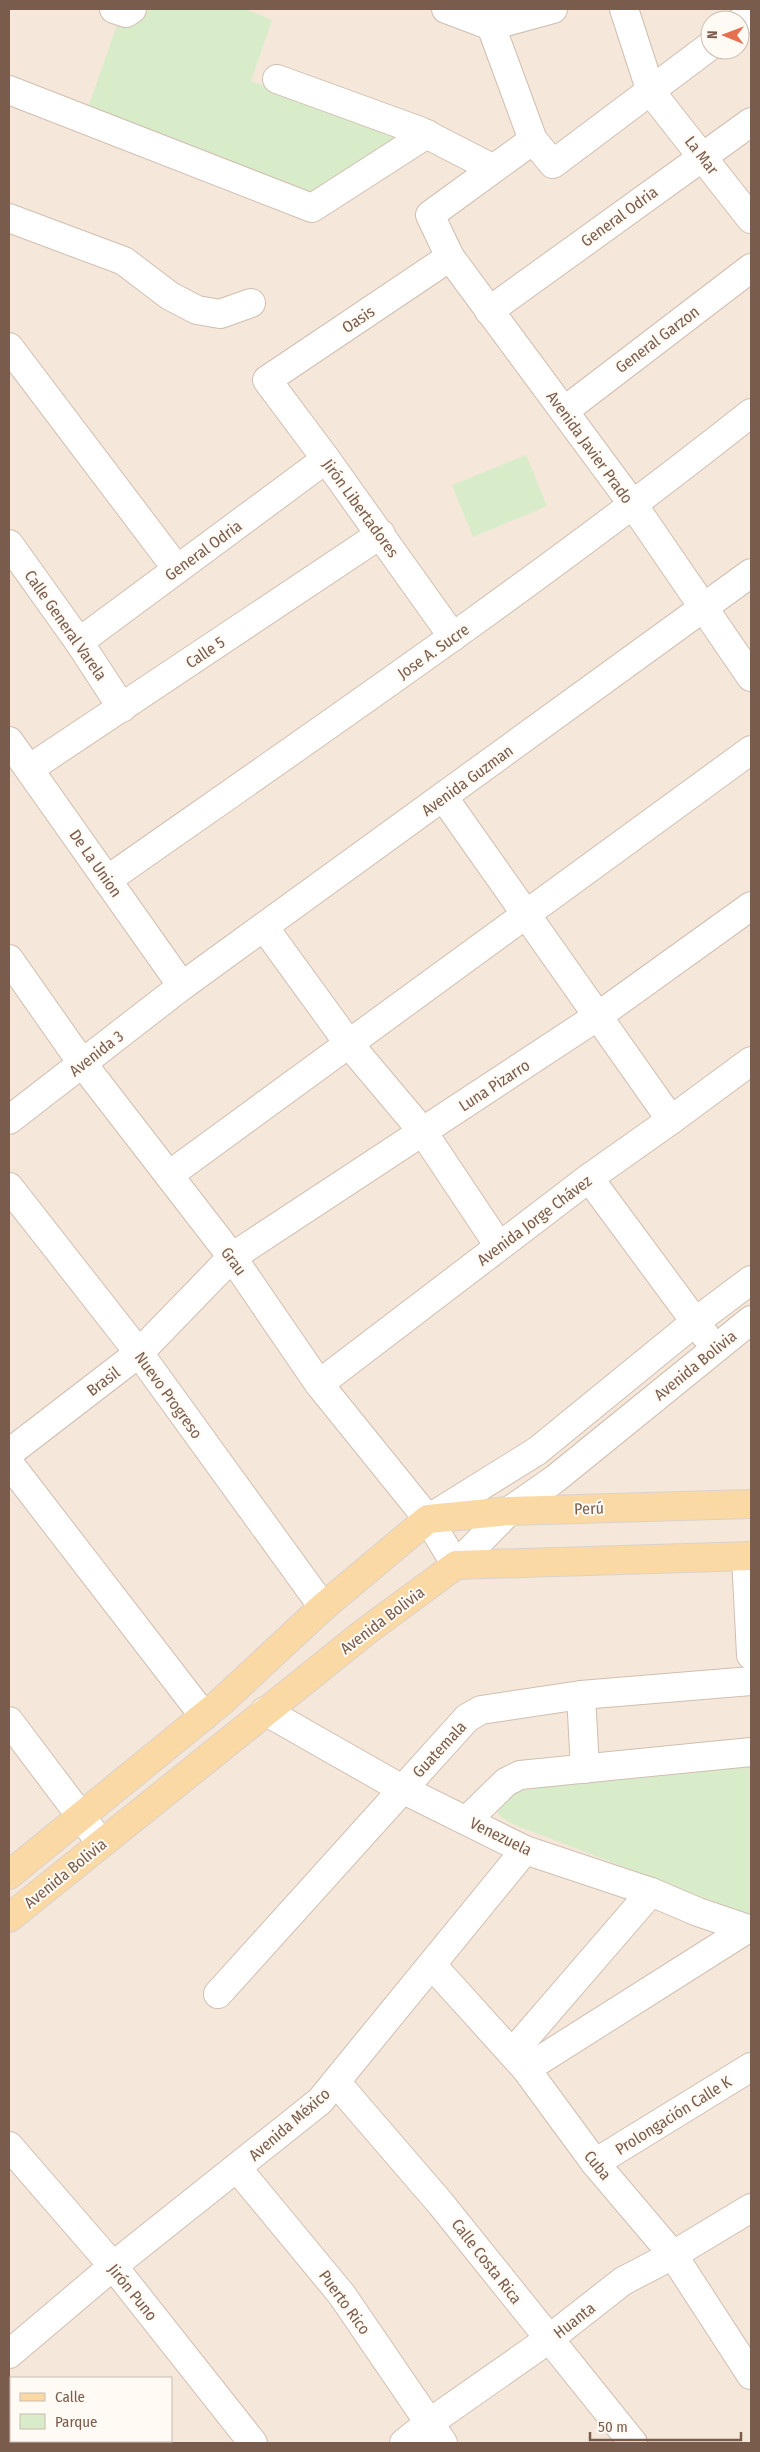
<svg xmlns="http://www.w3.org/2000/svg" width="760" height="2452" viewBox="0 0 760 2452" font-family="'Fira Sans Condensed',sans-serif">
<rect width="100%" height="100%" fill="#fdf6ec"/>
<path fill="#f5e8da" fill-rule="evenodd" d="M 9,9 L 751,9 L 751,2443 L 9,2443 ZM 710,20 L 740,20 L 740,50 L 710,50 ZM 11,2378 L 171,2378 L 171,2441 L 11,2441 Z"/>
<g fill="#d8ecc9">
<path d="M 150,9 L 245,9 L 272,20 L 251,81 L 392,130 L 403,139 L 314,200 L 86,113 L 117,25 L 133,27 Z"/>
<path d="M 526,455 L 547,506 L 473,537 L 452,485 Z"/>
<path d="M 751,1763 L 751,1916 L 510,1823 L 500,1816 L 496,1809 L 524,1777 Z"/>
</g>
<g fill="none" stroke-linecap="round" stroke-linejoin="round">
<defs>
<g id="minor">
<path d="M 114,9 L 126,13 L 132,9"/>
<path d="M 446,9 L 491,26 L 553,9"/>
<path d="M 487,9 L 491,26 L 533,140 L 553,164 L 710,46"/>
<path d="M 624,9 L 651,92 L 751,219"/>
<path d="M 740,22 L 751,14"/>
<path d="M 277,79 L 420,131 L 492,168"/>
<path d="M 9,90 L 312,208 L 427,134"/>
<path d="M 533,140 L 430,215 L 450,257 L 634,506 L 751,677"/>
<path d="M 9,218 L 124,261 L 170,296 L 197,310 L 220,314 L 251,303"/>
<path d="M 450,257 L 267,380 L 326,459 L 453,637"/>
<path d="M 489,311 L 751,122"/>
<path d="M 9,347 L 177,569"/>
<path d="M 564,411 L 751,268"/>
<path d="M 9,544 L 79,642 L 122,708"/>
<path d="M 79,642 L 326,459"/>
<path d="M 9,741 L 182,986"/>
<path d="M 29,769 L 381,534"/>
<path d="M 444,798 L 671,1120"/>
<path d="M 107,880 C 324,728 543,578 751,413"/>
<path d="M 264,927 L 349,1044 L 423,1132 L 499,1246"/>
<path d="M 9,959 L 82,1063 L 232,1257 L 319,1384 L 428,1519 L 456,1565 L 509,1511 L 555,1479 L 751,1320"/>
<path d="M 9,1120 L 182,986 L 751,573"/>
<path d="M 169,1175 L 751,750"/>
<path d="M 589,1178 L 705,1335"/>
<path d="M 9,1187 L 139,1353 L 323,1607"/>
<path d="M 319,1384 L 589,1178 L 671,1120 L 751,1061"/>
<path d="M 9,1453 L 139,1353 L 232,1257 L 598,1016 L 751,906"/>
<path d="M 9,1463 L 204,1716"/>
<path d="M 428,1519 L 537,1451 L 695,1322 L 751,1280"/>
<path d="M 746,1557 L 751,1655"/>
<path d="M 581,1695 L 585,1769"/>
<path d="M 265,1711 L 402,1789 L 525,1850 L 651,1892 L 698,1912 L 751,1930"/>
<path d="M 9,1721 L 101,1843"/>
<path d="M 467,1820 L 506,1782 L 520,1775 L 751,1752"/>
<path d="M 432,1965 L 526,2069 L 595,2163 L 673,2255 L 751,2375"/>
<path d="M 218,1994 L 467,1718 L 481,1710 L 581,1695 L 751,1681"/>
<path d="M 513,2052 L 651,1892"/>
<path d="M 526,2069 L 747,1929"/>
<path d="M 336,2082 L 441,2204 L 633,2443"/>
<path d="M 9,2146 L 113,2266 L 253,2443"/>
<path d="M 595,2163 L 751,2067"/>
<path d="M 237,2168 L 342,2295 L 443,2443"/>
<path d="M 9,2354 L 113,2266 L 320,2101 L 525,1850"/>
<path d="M 9,2409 L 11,2412"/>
<path d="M 36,2441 L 38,2443"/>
<path d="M 404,2443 L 429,2423 L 549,2339 L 623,2281 L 673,2255 L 751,2208"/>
</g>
<g id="major">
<path d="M 9,1875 L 221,1702 L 323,1607 L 428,1519 L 509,1511 L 751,1504"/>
<path d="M 9,1918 L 365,1632 L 456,1565 L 751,1556"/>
</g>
</defs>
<use href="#minor" stroke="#d1beb0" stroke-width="30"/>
<use href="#major" stroke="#dad1cd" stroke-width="30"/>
<use href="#minor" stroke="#fff" stroke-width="28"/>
<use href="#major" stroke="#fbd9a5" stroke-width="28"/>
</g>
<g text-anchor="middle" stroke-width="4" stroke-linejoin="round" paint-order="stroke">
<g font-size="16" fill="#7a5c4d" stroke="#fffaf3">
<text transform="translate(702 155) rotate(52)" y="6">La Mar</text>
<text transform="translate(619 216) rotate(-36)" y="6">General Odria</text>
<text transform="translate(358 319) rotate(-34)" y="6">Oasis</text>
<text transform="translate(657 339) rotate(-37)" y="6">General Garzon</text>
<text transform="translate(590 447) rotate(54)" y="6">Avenida Javier Prado</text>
<text transform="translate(361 508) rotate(54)" y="6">Jirón Libertadores</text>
<text transform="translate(203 550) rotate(-36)" y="6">General Odria</text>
<text transform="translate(66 625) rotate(55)" y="6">Calle General Varela</text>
<text transform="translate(433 651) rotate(-35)" y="6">Jose A. Sucre</text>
<text transform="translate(205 652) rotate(-34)" y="6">Calle 5</text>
<text transform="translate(467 780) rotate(-36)" y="6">Avenida Guzman</text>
<text transform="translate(96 863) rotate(55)" y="6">De La Union</text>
<text transform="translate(96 1053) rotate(-38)" y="6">Avenida 3</text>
<text transform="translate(494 1085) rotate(-33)" y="6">Luna Pizarro</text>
<text transform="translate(534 1220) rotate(-37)" y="6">Avenida Jorge Chávez</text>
<text transform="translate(234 1261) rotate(54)" y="6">Grau</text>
<text transform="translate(695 1365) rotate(-39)" y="6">Avenida Bolivia</text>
<text transform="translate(103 1381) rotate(-37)" y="6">Brasil</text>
<text transform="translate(169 1395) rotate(54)" y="6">Nuevo Progreso</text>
<text transform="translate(589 1508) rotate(-2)" y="6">Perú</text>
<text transform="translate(382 1620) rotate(-37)" y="6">Avenida Bolivia</text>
<text transform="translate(439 1749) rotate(-47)" y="6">Guatemala</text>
<text transform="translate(501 1836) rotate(26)" y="6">Venezuela</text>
<text transform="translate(65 1873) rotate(-39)" y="6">Avenida Bolivia</text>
<text transform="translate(673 2115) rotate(-32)" y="6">Prolongación Calle K</text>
<text transform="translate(289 2124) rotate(-41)" y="6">Avenida México</text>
<text transform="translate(598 2165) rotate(51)" y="6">Cuba</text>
<text transform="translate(487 2261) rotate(52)" y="6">Calle Costa Rica</text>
<text transform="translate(133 2292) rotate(51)" y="6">Jirón Puno</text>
<text transform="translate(345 2302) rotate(54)" y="6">Puerto Rico</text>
<text transform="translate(574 2320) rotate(-38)" y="6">Huanta</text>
</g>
</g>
<rect width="760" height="2452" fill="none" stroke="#7a5c4d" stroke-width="20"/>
<rect x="10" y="2377" width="162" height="65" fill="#fffaf3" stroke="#cabbb1"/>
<rect x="20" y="2393" width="25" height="8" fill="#fbd9a5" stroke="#cabbb1"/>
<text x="55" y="2402" font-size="15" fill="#7a5c4d">Calle</text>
<rect x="20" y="2414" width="25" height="15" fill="#d8ecc9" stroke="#cabbb1"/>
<text x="55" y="2427" font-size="15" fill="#7a5c4d">Parque</text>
<g transform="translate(725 35) rotate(271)"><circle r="24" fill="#fffaf3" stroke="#cabbb1"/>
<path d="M0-4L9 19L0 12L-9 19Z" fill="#e76f51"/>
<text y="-8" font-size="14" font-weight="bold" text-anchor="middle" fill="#7a5c4d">N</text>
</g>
<path d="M590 2432v8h151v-8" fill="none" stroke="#7a5c4d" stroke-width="2.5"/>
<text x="598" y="2432" font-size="15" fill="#7a5c4d" stroke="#fffaf3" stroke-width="4" paint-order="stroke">50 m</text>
</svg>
